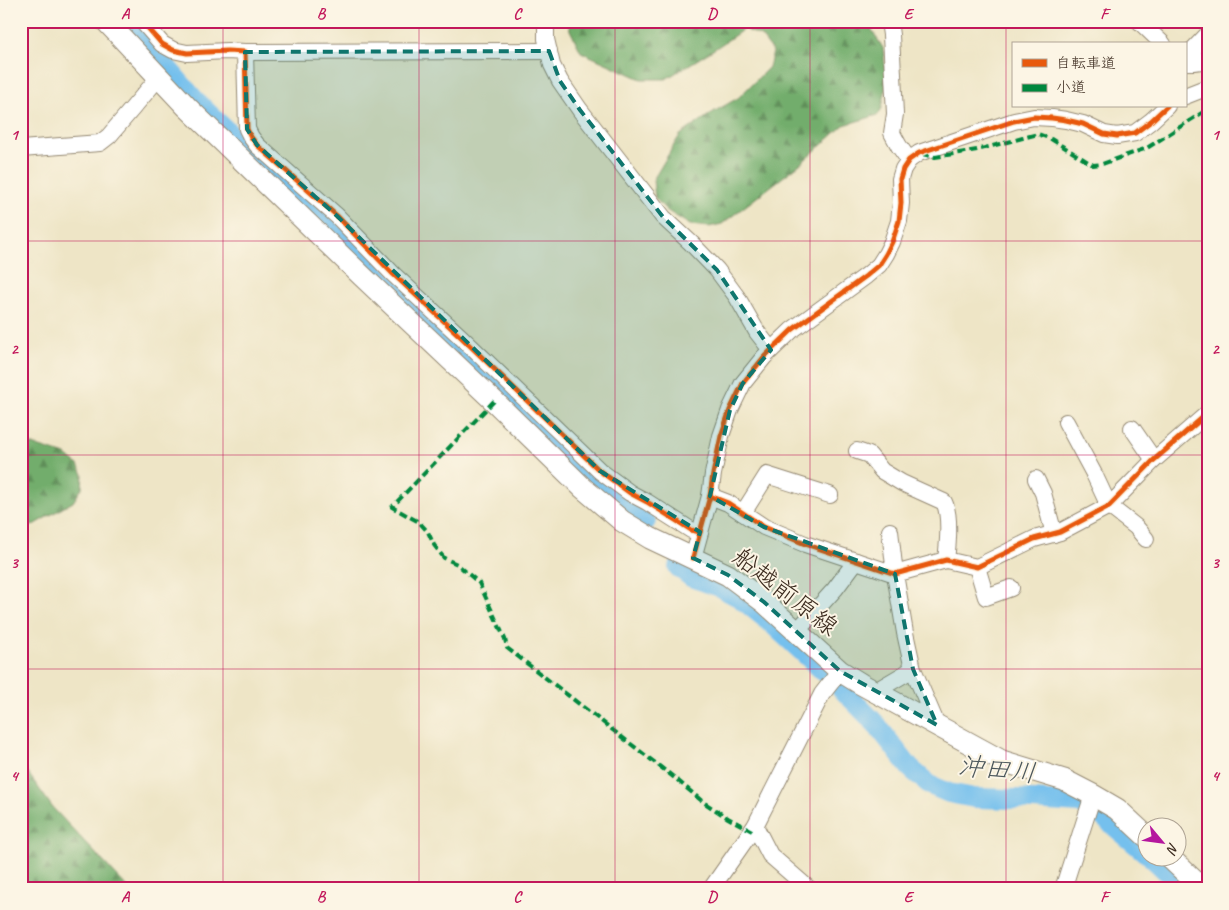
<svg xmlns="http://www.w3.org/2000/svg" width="1229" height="910" viewBox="0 0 1229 910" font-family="Caveat,'Klee One',sans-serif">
<defs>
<pattern id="forest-firs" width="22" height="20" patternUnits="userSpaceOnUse" patternTransform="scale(1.25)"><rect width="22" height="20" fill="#72ad6c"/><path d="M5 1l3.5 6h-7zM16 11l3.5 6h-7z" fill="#5f8d58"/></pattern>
</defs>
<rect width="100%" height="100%" fill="#fcf5e5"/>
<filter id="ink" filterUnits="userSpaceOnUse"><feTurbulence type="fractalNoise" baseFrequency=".02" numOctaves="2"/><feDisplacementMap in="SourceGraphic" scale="10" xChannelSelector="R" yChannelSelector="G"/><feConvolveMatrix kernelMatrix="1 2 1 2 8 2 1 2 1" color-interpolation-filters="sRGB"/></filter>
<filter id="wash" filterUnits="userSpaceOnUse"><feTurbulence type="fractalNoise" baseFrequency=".0096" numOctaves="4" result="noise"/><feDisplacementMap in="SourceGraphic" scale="20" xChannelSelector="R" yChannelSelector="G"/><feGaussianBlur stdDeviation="1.12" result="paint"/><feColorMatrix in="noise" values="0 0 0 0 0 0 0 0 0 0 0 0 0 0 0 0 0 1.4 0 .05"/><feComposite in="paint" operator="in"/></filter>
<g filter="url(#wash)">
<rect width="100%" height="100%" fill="#eee5c6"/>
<g fill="url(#forest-firs)" stroke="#566c45">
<path d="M 569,21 L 821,21 L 824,24 L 833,21 L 867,22 L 883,48 L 887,82 L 882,108 L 878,115 L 844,125 L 800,164 L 722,224 L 709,227 L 690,225 L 666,210 L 655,198 L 653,180 L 680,135 L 715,111 L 738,98 L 769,67 L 773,52 L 761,36 L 744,29 L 716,48 L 666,79 L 641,79 L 581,52 L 570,30 Z"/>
<path d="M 21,439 L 30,444 L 66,455 L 78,465 L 83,474 L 82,488 L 73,502 L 21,532 Z"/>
<path d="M 21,760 L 28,773 L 53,808 L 129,889 L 21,889 Z"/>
</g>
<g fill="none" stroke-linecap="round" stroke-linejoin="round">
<g stroke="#74c0ed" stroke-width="20">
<path d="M 127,21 L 197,102 L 286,188 L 617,502 C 628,507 638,512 646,521"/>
<path d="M 678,567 L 691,577 L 717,586 L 740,598 L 771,623 L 824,672"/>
<path d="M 839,686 L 876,724 L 910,768 L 930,785 L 949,793 L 974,798 L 1016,799 L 1079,803 L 1095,810 L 1146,853"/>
<path d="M 1152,858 L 1185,889"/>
</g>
</g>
</g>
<g filter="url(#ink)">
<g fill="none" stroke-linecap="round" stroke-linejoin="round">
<defs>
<g id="minor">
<path d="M 142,21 L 162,44 L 173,50 L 187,53 L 227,51 L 245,52 L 247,129 L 251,137 L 257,145 L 337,216 L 393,274 L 461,337 L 600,471 L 630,493 L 647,502 L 691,530 L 700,532"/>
<path d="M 546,21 L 546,39 L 552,65 L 560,81 L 580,110 L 663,217 L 691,243 L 717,270 L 737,297 L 757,332 L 771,350"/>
<path d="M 889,21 L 891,35 L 895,114 L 892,133 L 899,146 L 909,160"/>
<path d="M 1139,21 L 1163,44"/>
<path d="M 245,52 L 549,51"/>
<path d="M 1185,58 L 1208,34"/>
<path d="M 1185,62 L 1194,62 L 1208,60"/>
<path d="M 1185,96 L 1208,87"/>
<path d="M 21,149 L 100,143 L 109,136 L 159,77"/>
<path d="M 1066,422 L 1094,474 L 1109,506 L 1136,527 L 1146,539"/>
<path d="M 1132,428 L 1154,460"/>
<path d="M 857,451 L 869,455 L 882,471 L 902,483 L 944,502 C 951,516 948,544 946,560"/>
<path d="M 1036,479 L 1043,493 L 1054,534"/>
<path d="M 710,496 L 728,503 L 764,527 L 805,544 L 895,574 L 946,560 L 977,567 L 1034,539 L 1060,532 L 1109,506 L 1154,460 L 1208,413"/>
<path d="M 743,513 L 767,475 L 830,495"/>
<path d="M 890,531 L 895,574 L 905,633 L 913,669 L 937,725"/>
<path d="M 693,558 L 710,496 L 713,474 L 721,436 L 730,410 L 743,383 L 764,357 L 792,330 L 866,276 L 879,265 L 886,254 L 892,242 L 899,221 L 901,203 L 900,179 L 903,169 L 909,160 L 919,153 L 1014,121 L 1034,117 L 1052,118 L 1066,120 L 1083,124 L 1104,134 L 1117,136 L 1135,133 L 1151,121 L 1167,106"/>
<path d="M 977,567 L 986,597 L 1011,588"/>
<path d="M 797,631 L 835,589 L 856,561"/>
<path d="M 874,692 L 913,669"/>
<path d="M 755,826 L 770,855 L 809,889"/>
<path d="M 711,889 L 755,826 L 822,694 L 840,671"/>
<path d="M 1063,889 L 1093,795"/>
</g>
<g id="major">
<path d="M 106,21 L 187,107 L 362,276 L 494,401 L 583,488 L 622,521 L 650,538 L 728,575 L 764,602 L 840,671 L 861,684 L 1002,761 L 1064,780 L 1093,795 L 1117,809 L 1146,836"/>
<path d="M 1170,858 L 1203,889"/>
</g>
</defs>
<use href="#minor" stroke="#948872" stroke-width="18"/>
<use href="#major" stroke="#948872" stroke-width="23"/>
<use href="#minor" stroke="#fff" stroke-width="16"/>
<use href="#major" stroke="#fff" stroke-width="21"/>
<g stroke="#00873e" stroke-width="4" stroke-dasharray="8 4" stroke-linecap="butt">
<path d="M 922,154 L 935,157 L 977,150 L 1038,134 L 1051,139 L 1093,165 L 1102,164 L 1147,148 L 1208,109"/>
<path d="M 494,401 L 392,507 L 419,522 L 428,532 L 434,545 L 444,558 L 457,564 L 479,583 L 505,639 L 507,648 L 676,779 L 703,802 L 728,818 L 752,831"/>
</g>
<defs>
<g id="cycleway">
<path d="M 142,21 L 162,44 L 173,50 L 187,53 L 227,51 L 245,52 L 247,129 L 251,137 L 257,145 L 337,216 L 393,274 L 461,337 L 600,471 L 630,493 L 647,502 L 691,530 L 700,532"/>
<path d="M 710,496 L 728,503 L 764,527 L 805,544 L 895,574 L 946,560 L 977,567 L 1034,539 L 1060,532 L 1109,506 L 1154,460 L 1208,413"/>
<path d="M 693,558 L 710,496 L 713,474 L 721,436 L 730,410 L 743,383 L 764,357 L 792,330 L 866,276 L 879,265 L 886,254 L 892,242 L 899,221 L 901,203 L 900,179 L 903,169 L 909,160 L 919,153 L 1014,121 L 1034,117 L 1052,118 L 1066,120 L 1083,124 L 1104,134 L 1117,136 L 1135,133 L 1151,121 L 1167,106"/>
</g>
</defs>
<use href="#cycleway" stroke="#fcf5e5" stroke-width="8"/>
<use href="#cycleway" stroke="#e8590c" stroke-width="5"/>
</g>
</g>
<path fill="#0f766e" fill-opacity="0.2" stroke="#0f766e" stroke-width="4" stroke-dasharray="10 6" stroke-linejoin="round" d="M 549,51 L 560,81 L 580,110 L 663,217 L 717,270 L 771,350 L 743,383 L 730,410 L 710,496 L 764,527 L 895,574 L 913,669 L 937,725 L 840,671 L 764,602 L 728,575 L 693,558 L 700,532 L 600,471 L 337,216 L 257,145 L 247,129 L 245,52 Z"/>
<path fill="none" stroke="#c2185b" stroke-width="1" stroke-opacity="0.55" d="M 223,21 L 223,889M 419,21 L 419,889M 615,21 L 615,889M 810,21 L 810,889M 1006,21 L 1006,889M 21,241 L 1208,241M 21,455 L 1208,455M 21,669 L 1208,669"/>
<g text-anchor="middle" stroke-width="4" stroke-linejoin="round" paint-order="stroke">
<g font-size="25" fill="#3b2a1e" stroke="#fcf5e5">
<text transform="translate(786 591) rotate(38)" y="9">船越前原線</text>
</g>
<g font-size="26" font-style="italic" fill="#4c575c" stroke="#fcf5e5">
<text transform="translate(997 769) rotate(6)" y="9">沖田川</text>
</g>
</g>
<rect width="1229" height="910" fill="none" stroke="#fcf5e5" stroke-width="55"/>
<rect x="1012" y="42" width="175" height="65" fill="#fcf5e5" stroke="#afa495"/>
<rect x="1022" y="59" width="25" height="8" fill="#e8590c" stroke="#afa495"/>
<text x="1056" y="68" font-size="15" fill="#3b2a1e">自転車道</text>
<rect x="1022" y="84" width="25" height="8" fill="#00873e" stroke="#afa495"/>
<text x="1056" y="92" font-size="15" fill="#3b2a1e">小道</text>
<g transform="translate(1162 842) rotate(119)"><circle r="24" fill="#fcf5e5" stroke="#afa495"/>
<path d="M0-4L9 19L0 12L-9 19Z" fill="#b5179e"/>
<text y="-8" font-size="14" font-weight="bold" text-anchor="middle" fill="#3b2a1e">N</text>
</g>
<rect x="28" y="28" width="1174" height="854" fill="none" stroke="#c2185b" stroke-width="2"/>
<g font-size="16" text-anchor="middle" font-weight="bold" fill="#c2185b">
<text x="125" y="19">A</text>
<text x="321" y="19">B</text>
<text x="517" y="19">C</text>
<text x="712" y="19">D</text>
<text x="908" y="19">E</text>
<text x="1104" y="19">F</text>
<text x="14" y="140">1</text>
<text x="1215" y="140">1</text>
<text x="14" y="354">2</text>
<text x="1215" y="354">2</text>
<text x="14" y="568">3</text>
<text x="1215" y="568">3</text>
<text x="14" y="781">4</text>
<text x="1215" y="781">4</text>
<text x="125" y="902">A</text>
<text x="321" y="902">B</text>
<text x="517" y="902">C</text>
<text x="712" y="902">D</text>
<text x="908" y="902">E</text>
<text x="1104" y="902">F</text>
</g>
</svg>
